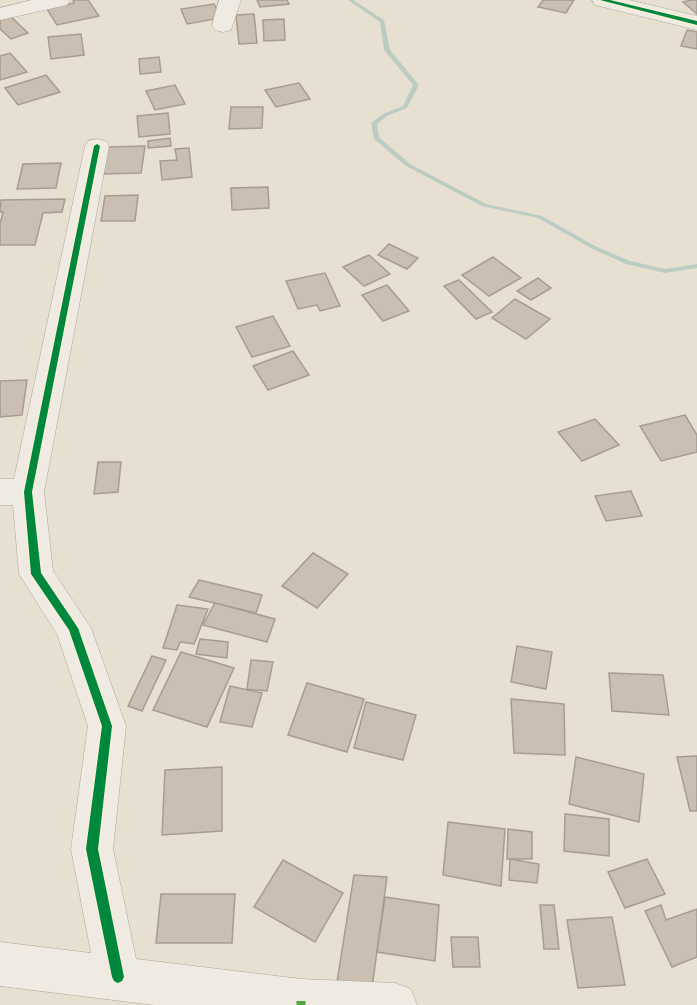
<svg xmlns="http://www.w3.org/2000/svg" width="697" height="1005" viewBox="0 0 697 1005" font-family="'IBM Plex Serif',serif">
<rect width="100%" height="100%" fill="#e7e0d1"/>
<g fill="none" stroke-linecap="round" stroke-linejoin="round">
<path fill="#bcccc2" fill-rule="evenodd" d="M 348,0 L 353,0 L 384,20 L 390,50 L 419,85 L 407,108 L 387,116 L 377,124 L 379,137 L 410,164 L 486,204 L 542,216 L 595,246 L 630,261 L 665,269 L 697,264 L 697,268 L 665,273 L 626,264 L 591,248 L 538,218 L 482,206 L 406,166 L 374,139 L 371,123 L 383,114 L 403,106 L 413,85 L 384,50 L 380,22 Z"/>
</g>
<g fill="#cbbfb2" stroke="#a89c90" stroke-width="1.5">
<path d="M 73,0 L 88,0 L 99,16 L 57,25 L 47,9 L 74,3 Z"/>
<path d="M 257,0 L 287,0 L 289,4 L 260,7 Z"/>
<path d="M 543,0 L 574,0 L 566,13 L 538,7 Z"/>
<path d="M 697,0 L 697,14 L 683,2 L 692,0 Z"/>
<path d="M 214,4 L 221,18 L 187,24 L 181,9 Z"/>
<path d="M 7,13 L 28,33 L 11,39 L 0,29 L 0,15 Z"/>
<path d="M 254,14 L 257,43 L 239,44 L 236,15 Z"/>
<path d="M 284,19 L 285,40 L 264,41 L 263,20 Z"/>
<path d="M 687,30 L 697,32 L 697,49 L 681,46 Z"/>
<path d="M 81,34 L 84,55 L 51,59 L 48,37 Z"/>
<path d="M 10,53 L 27,72 L 0,80 L 0,56 Z"/>
<path d="M 159,57 L 161,72 L 140,74 L 139,59 Z"/>
<path d="M 46,75 L 60,92 L 18,105 L 5,88 Z"/>
<path d="M 299,83 L 310,99 L 276,107 L 265,90 Z"/>
<path d="M 175,85 L 185,104 L 155,110 L 146,91 Z"/>
<path d="M 231,107 L 263,107 L 262,128 L 229,129 Z"/>
<path d="M 168,113 L 170,134 L 139,137 L 137,116 Z"/>
<path d="M 170,138 L 171,146 L 148,148 L 148,141 Z"/>
<path d="M 145,146 L 141,173 L 103,174 L 108,147 Z"/>
<path d="M 189,148 L 192,177 L 162,180 L 160,161 L 177,160 L 175,149 Z"/>
<path d="M 61,163 L 56,188 L 17,189 L 23,164 Z"/>
<path d="M 268,187 L 269,208 L 232,210 L 231,188 Z"/>
<path d="M 138,195 L 135,221 L 101,221 L 105,196 Z"/>
<path d="M 65,199 L 62,212 L 43,213 L 35,245 L 0,245 L 0,224 L 3,212 L 0,212 L 1,200 Z"/>
<path d="M 389,244 L 418,258 L 407,269 L 378,255 Z"/>
<path d="M 369,255 L 390,274 L 364,286 L 343,267 Z"/>
<path d="M 493,257 L 521,278 L 489,296 L 462,275 Z"/>
<path d="M 325,273 L 340,306 L 320,311 L 317,305 L 298,309 L 286,281 Z"/>
<path d="M 538,278 L 551,288 L 531,300 L 517,291 Z"/>
<path d="M 459,280 L 492,312 L 476,319 L 444,286 Z"/>
<path d="M 387,285 L 409,311 L 383,321 L 362,295 Z"/>
<path d="M 515,299 L 550,319 L 526,339 L 492,318 Z"/>
<path d="M 273,316 L 290,346 L 252,357 L 236,327 Z"/>
<path d="M 293,351 L 309,375 L 268,390 L 253,366 Z"/>
<path d="M 27,380 L 22,415 L 0,417 L 0,381 Z"/>
<path d="M 685,415 L 697,435 L 697,452 L 661,461 L 640,426 Z"/>
<path d="M 595,419 L 619,445 L 582,461 L 558,432 Z"/>
<path d="M 98,462 L 121,462 L 118,492 L 94,494 Z"/>
<path d="M 631,491 L 642,516 L 606,521 L 595,496 Z"/>
<path d="M 313,553 L 348,574 L 317,608 L 282,586 Z"/>
<path d="M 199,580 L 262,595 L 256,613 L 189,597 Z"/>
<path d="M 215,603 L 275,619 L 267,642 L 203,625 Z"/>
<path d="M 177,605 L 208,609 L 194,644 L 180,642 L 177,650 L 163,648 Z"/>
<path d="M 200,639 L 228,642 L 227,658 L 196,654 Z"/>
<path d="M 517,646 L 552,652 L 546,689 L 511,682 Z"/>
<path d="M 181,652 L 234,668 L 207,727 L 153,710 Z"/>
<path d="M 152,656 L 166,660 L 142,711 L 128,706 Z"/>
<path d="M 251,660 L 273,662 L 267,691 L 247,689 Z"/>
<path d="M 609,673 L 663,675 L 669,715 L 612,711 Z"/>
<path d="M 307,683 L 364,699 L 347,752 L 288,735 Z"/>
<path d="M 230,686 L 262,693 L 252,727 L 220,722 Z"/>
<path d="M 511,699 L 564,704 L 565,755 L 514,753 Z"/>
<path d="M 366,702 L 416,715 L 403,760 L 354,748 Z"/>
<path d="M 697,756 L 697,811 L 690,811 L 677,757 Z"/>
<path d="M 576,757 L 644,774 L 639,822 L 569,804 Z"/>
<path d="M 222,767 L 222,831 L 162,835 L 165,770 Z"/>
<path d="M 565,814 L 609,819 L 609,856 L 564,851 Z"/>
<path d="M 448,822 L 505,829 L 501,886 L 443,875 Z"/>
<path d="M 508,829 L 532,832 L 532,859 L 507,859 Z"/>
<path d="M 510,859 L 539,864 L 537,883 L 509,880 Z"/>
<path d="M 647,859 L 665,894 L 625,908 L 608,872 Z"/>
<path d="M 283,860 L 343,893 L 315,942 L 254,907 Z"/>
<path d="M 354,875 L 387,877 L 372,988 L 337,982 Z"/>
<path d="M 161,894 L 235,894 L 232,943 L 156,943 Z"/>
<path d="M 385,897 L 439,905 L 435,961 L 377,952 Z"/>
<path d="M 540,905 L 554,905 L 559,949 L 544,949 Z"/>
<path d="M 661,905 L 666,920 L 697,909 L 697,957 L 672,967 L 645,911 Z"/>
<path d="M 612,917 L 625,985 L 578,988 L 567,920 Z"/>
<path d="M 451,937 L 478,937 L 480,967 L 453,967 Z"/>
</g>
<g fill="none" stroke-linecap="round" stroke-linejoin="round">
<defs>
<g id="minor">
<path d="M 32,0 L 70,0 L 67,5 L 0,20 L 0,8 Z"/>
<path d="M 219,0 L 241,0 L 231,30 L 223,32 L 215,30 L 212,25 Z"/>
<path d="M 592,0 L 629,0 L 697,16 L 697,30 L 595,5 Z"/>
<path d="M 97,139 L 106,141 L 109,146 L 44,492 L 53,571 L 91,628 L 126,726 L 113,849 L 136,959 L 301,979 L 395,983 L 411,989 L 417,1005 L 154,1005 L 0,986 L 0,942 L 91,953 L 71,849 L 88,726 L 57,634 L 19,574 L 13,505 L 0,505 L 0,479 L 14,479 L 85,146 L 88,141 Z"/>
</g>
</defs>
<use href="#minor" stroke="#ada599" stroke-width="1"/>
<use href="#minor" fill="#efebe3" fill-rule="evenodd"/>
<path stroke="#54a441" stroke-width="9" stroke-dasharray="18 9" stroke-linecap="butt" d="M 301,1001 L 301,1005"/>
<defs>
<g id="cycleway">
<path d="M 600,0 L 610,0 L 697,21 L 697,25 Z"/>
<path d="M 97,144 L 100,146 L 32,492 L 41,573 L 78,628 L 112,726 L 98,849 L 124,977 L 122,981 L 118,983 L 114,981 L 112,977 L 86,849 L 102,726 L 69,630 L 31,574 L 24,492 L 94,146 Z"/>
</g>
</defs>
<use href="#cycleway" stroke="#f7eed8" stroke-width="4"/>
<use href="#cycleway" fill="#00873e" fill-rule="evenodd"/>
</g>
</svg>
